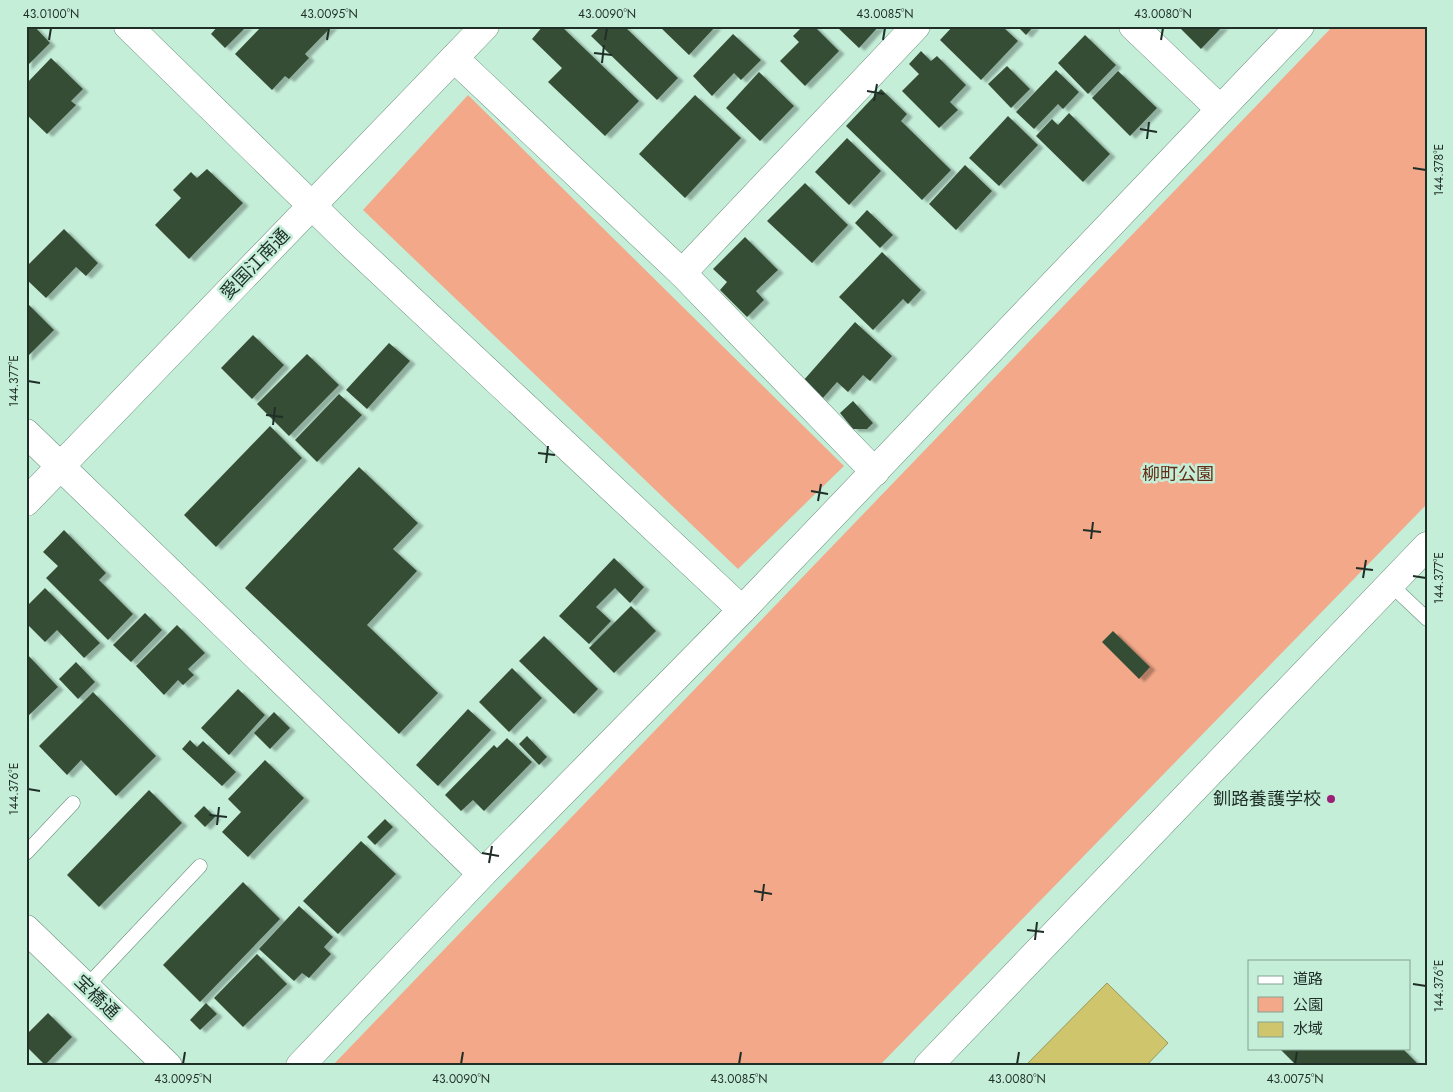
<svg xmlns="http://www.w3.org/2000/svg" width="1453" height="1092" viewBox="0 0 1453 1092" font-family="Jost,'Noto Sans JP',sans-serif">
<defs>
<filter id="shadow"><feDropShadow dx="5.5" dy="3" stdDeviation="1" flood-color="#0004"/></filter>
</defs>
<rect width="100%" height="100%" fill="#c5eed9"/>
<g fill="#f2a889">
<path d="M 1333,26 L 1427,26 L 1427,504 L 879,1066 L 332,1066 Z"/>
<path d="M 468,95 L 844,466 L 738,569 L 363,210 Z"/>
</g>
<path fill="#cfc56d" stroke="#9a9858" d="M 1107,983 L 1168,1043 L 1146,1066 L 1025,1066 Z"/>
<g fill="#364e35" filter="url(#shadow)">
<path d="M 26,26 L 34,26 L 50,43 L 26,67 Z"/>
<path d="M 218,26 L 247,26 L 225,48 L 211,34 Z"/>
<path d="M 262,26 L 332,26 L 305,54 L 309,58 L 289,79 L 285,76 L 272,90 L 235,54 Z"/>
<path d="M 543,26 L 561,26 L 639,101 L 605,136 L 548,82 L 562,68 L 532,39 Z"/>
<path d="M 601,26 L 624,26 L 678,78 L 657,100 L 591,36 Z"/>
<path d="M 659,26 L 716,26 L 689,55 Z"/>
<path d="M 803,26 L 814,26 L 839,51 L 805,86 L 780,61 L 799,42 L 793,36 Z"/>
<path d="M 836,26 L 879,26 L 859,48 Z"/>
<path d="M 953,26 L 1002,26 L 1018,41 L 981,80 L 940,40 Z"/>
<path d="M 1017,26 L 1034,26 L 1026,35 Z"/>
<path d="M 1178,26 L 1223,26 L 1201,49 Z"/>
<path d="M 733,34 L 761,60 L 741,80 L 734,73 L 712,96 L 693,76 Z"/>
<path d="M 1085,35 L 1116,65 L 1088,94 L 1058,63 Z"/>
<path d="M 921,51 L 931,61 L 937,56 L 966,85 L 950,102 L 958,110 L 939,128 L 902,91 L 919,74 L 909,64 Z"/>
<path d="M 51,58 L 83,89 L 71,101 L 76,105 L 47,134 L 26,114 L 26,84 Z"/>
<path d="M 1007,66 L 1030,89 L 1011,108 L 988,84 Z"/>
<path d="M 1056,70 L 1079,92 L 1063,109 L 1058,104 L 1034,129 L 1016,112 Z"/>
<path d="M 1118,71 L 1157,108 L 1130,136 L 1092,98 Z"/>
<path d="M 759,72 L 794,106 L 760,141 L 726,108 Z"/>
<path d="M 881,89 L 907,114 L 901,121 L 951,170 L 922,200 L 846,126 Z"/>
<path d="M 695,95 L 741,138 L 685,198 L 639,154 Z"/>
<path d="M 1069,113 L 1110,154 L 1083,182 L 1036,136 L 1052,119 L 1058,125 Z"/>
<path d="M 1008,116 L 1038,145 L 999,186 L 969,158 Z"/>
<path d="M 847,138 L 881,171 L 849,205 L 815,172 Z"/>
<path d="M 965,165 L 992,191 L 956,230 L 929,204 Z"/>
<path d="M 207,169 L 243,203 L 189,259 L 155,225 L 181,198 L 173,190 L 191,172 L 197,178 Z"/>
<path d="M 805,183 L 848,225 L 812,263 L 767,221 Z"/>
<path d="M 867,210 L 893,235 L 880,248 L 855,223 Z"/>
<path d="M 64,229 L 98,263 L 86,276 L 76,267 L 46,298 L 26,279 L 26,267 Z"/>
<path d="M 745,237 L 778,270 L 756,291 L 764,300 L 747,317 L 720,290 L 727,282 L 713,269 Z"/>
<path d="M 882,252 L 921,290 L 908,304 L 903,299 L 873,330 L 839,297 Z"/>
<path d="M 26,302 L 54,330 L 26,358 Z"/>
<path d="M 855,322 L 892,356 L 870,381 L 863,375 L 848,392 L 837,382 L 822,399 L 803,381 Z"/>
<path d="M 253,335 L 284,365 L 252,399 L 221,368 Z"/>
<path d="M 389,343 L 410,361 L 367,409 L 346,390 Z"/>
<path d="M 307,354 L 339,385 L 289,436 L 257,404 Z"/>
<path d="M 339,394 L 362,415 L 317,462 L 295,440 Z"/>
<path d="M 853,401 L 873,423 L 867,429 L 853,429 L 840,413 Z"/>
<path d="M 270,426 L 302,458 L 216,547 L 184,515 Z"/>
<path d="M 359,467 L 418,523 L 393,549 L 417,571 L 367,625 L 438,693 L 399,734 L 245,588 Z"/>
<path d="M 64,530 L 106,573 L 99,580 L 133,614 L 108,640 L 46,578 L 58,566 L 43,552 Z"/>
<path d="M 614,558 L 644,587 L 630,603 L 615,588 L 596,607 L 611,621 L 589,644 L 559,616 Z"/>
<path d="M 45,588 L 100,643 L 84,658 L 57,630 L 45,642 L 26,623 L 26,607 Z"/>
<path d="M 631,606 L 656,631 L 614,673 L 589,648 Z"/>
<path d="M 145,613 L 162,630 L 131,662 L 113,645 Z"/>
<path d="M 177,625 L 205,653 L 188,669 L 194,675 L 183,685 L 178,680 L 164,695 L 136,666 Z"/>
<path d="M 1113,631 L 1150,667 L 1139,679 L 1102,642 Z"/>
<path d="M 544,636 L 598,689 L 574,714 L 519,661 Z"/>
<path d="M 26,653 L 58,687 L 26,718 Z"/>
<path d="M 76,662 L 95,682 L 78,699 L 59,679 Z"/>
<path d="M 512,668 L 542,698 L 509,732 L 479,702 Z"/>
<path d="M 238,689 L 265,715 L 229,755 L 201,728 Z"/>
<path d="M 93,692 L 156,756 L 116,796 L 81,760 L 67,775 L 39,746 Z"/>
<path d="M 468,709 L 491,730 L 438,786 L 416,765 Z"/>
<path d="M 274,712 L 290,728 L 270,749 L 254,733 Z"/>
<path d="M 527,736 L 547,757 L 539,765 L 519,744 Z"/>
<path d="M 507,738 L 532,762 L 484,811 L 473,800 L 461,811 L 445,795 L 494,745 L 497,748 Z"/>
<path d="M 190,740 L 197,747 L 203,741 L 236,772 L 222,786 L 182,749 Z"/>
<path d="M 265,760 L 304,798 L 248,857 L 222,832 L 241,812 L 228,799 Z"/>
<path d="M 149,790 L 182,823 L 99,907 L 67,875 Z"/>
<path d="M 204,806 L 215,817 L 205,827 L 194,816 Z"/>
<path d="M 385,819 L 393,827 L 375,845 L 367,837 Z"/>
<path d="M 361,841 L 396,874 L 338,934 L 303,901 Z"/>
<path d="M 243,882 L 280,919 L 200,1002 L 163,965 Z"/>
<path d="M 299,906 L 333,937 L 324,947 L 331,954 L 309,978 L 302,973 L 294,981 L 259,949 Z"/>
<path d="M 257,954 L 287,984 L 243,1027 L 214,998 Z"/>
<path d="M 206,1003 L 217,1014 L 200,1030 L 190,1020 Z"/>
<path d="M 48,1013 L 72,1037 L 45,1065 L 26,1046 L 26,1035 Z"/>
<path d="M 1279,1048 L 1402,1048 L 1420,1066 L 1297,1066 Z"/>
</g>
<g fill="none" stroke-linecap="round" stroke-linejoin="round">
<defs>
<g id="lane">
<path d="M 1390,584 L 1427,619"/>
<path d="M 26,853 L 73,803"/>
<path d="M 86,987 L 200,866"/>
</g>
<g id="street">
<path d="M 128,26 L 348,241 L 742,610"/>
<path d="M 1133,26 L 1220,109"/>
<path d="M 454,58 L 682,273 L 875,472"/>
<path d="M 682,273 L 916,26"/>
<path d="M 26,433 L 482,874"/>
<path d="M 26,502 L 485,26"/>
<path d="M 300,1066 L 482,874 L 742,610 L 1300,26"/>
</g>
<g id="secondary">
<path d="M 26,929 L 168,1066"/>
<path d="M 928,1066 L 1427,546"/>
</g>
</defs>
<use href="#lane" stroke="#6a907d" stroke-width="15"/>
<use href="#street" stroke="#6a907d" stroke-width="29"/>
<use href="#secondary" stroke="#6a907d" stroke-width="29"/>
<use href="#lane" stroke="#fff" stroke-width="14"/>
<use href="#street" stroke="#fff" stroke-width="28"/>
<use href="#secondary" stroke="#fff" stroke-width="28"/>
</g>
<path fill="none" stroke="#1f2e27" stroke-width="2" d="M 49,40 L 51,28M 327,40 L 329,28M 605,40 L 607,28M 883,40 L 885,28M 1161,40 L 1163,28M 594,53 L 612,55M 602,63 L 604,45M 867,91 L 884,94M 874,101 L 877,84M 1140,129 L 1157,132M 1147,139 L 1149,122M 1413,168 L 1426,170M 28,381 L 40,383M 266,415 L 283,417M 273,425 L 275,407M 538,453 L 555,455M 546,463 L 548,446M 811,491 L 828,494M 818,501 L 821,484M 1083,530 L 1101,532M 1091,539 L 1093,522M 1356,568 L 1373,570M 1413,576 L 1426,578M 1363,578 L 1366,560M 28,789 L 40,791M 209,815 L 227,817M 217,825 L 219,807M 482,853 L 499,856M 489,863 L 492,846M 754,891 L 772,894M 762,901 L 764,884M 1027,930 L 1044,932M 1035,940 L 1037,922M 1413,984 L 1426,986M 183,1064 L 185,1052M 461,1064 L 463,1052M 739,1064 L 741,1052M 1017,1064 L 1019,1052M 1295,1064 L 1297,1052"/>
<circle fill="#9b1f76" stroke="#c5eed9" stroke-width="2" cx="1331" cy="799" r="5"/>
<g text-anchor="middle" stroke-width="5" stroke-linejoin="round" paint-order="stroke">
<g font-size="18" fill="#1f2e27" stroke="#c5eed9">
<text transform="translate(255 264) rotate(-46)" y="6">愛国江南通</text>
<text transform="translate(97 997) rotate(44)" y="6">宝橋通</text>
</g>
<g font-size="18" fill="#632d16" stroke="#c5eed9">
<text x="1178" y="480">柳町公園</text>
</g>
<g font-size="18" fill="#1f2e27" stroke="#c5eed9" text-anchor="end">
<text x="1321" y="805">釧路養護学校</text>
</g>
</g>
<rect width="1453" height="1092" fill="none" stroke="#c5eed9" stroke-width="55"/>
<rect x="1248" y="960" width="162" height="90" fill="#c5eed9" stroke="#83a192"/>
<rect x="1258" y="976" width="25" height="8" fill="#ffffff" stroke="#83a192"/>
<text x="1293" y="984" font-size="15" fill="#1f2e27">道路</text>
<rect x="1258" y="997" width="25" height="15" fill="#f2a889" stroke="#83a192"/>
<text x="1293" y="1010" font-size="15" fill="#1f2e27">公園</text>
<rect x="1258" y="1022" width="25" height="15" fill="#cfc56d" stroke="#83a192"/>
<text x="1293" y="1034" font-size="15" fill="#1f2e27">水域</text>
<rect x="28" y="28" width="1398" height="1036" fill="none" stroke="#1f2e27" stroke-width="2"/>
<g font-size="12" text-anchor="middle" fill="#1f2e27">
<text x="51" y="18">43.0100°N</text>
<text x="329" y="18">43.0095°N</text>
<text x="607" y="18">43.0090°N</text>
<text x="885" y="18">43.0085°N</text>
<text x="1163" y="18">43.0080°N</text>
<text transform="translate(1439 170) rotate(-90)" y="4">144.378°E</text>
<text transform="translate(14 381) rotate(-90)" y="4">144.377°E</text>
<text transform="translate(1439 578) rotate(-90)" y="4">144.377°E</text>
<text transform="translate(14 789) rotate(-90)" y="4">144.376°E</text>
<text transform="translate(1439 986) rotate(-90)" y="4">144.376°E</text>
<text x="183" y="1083">43.0095°N</text>
<text x="461" y="1083">43.0090°N</text>
<text x="739" y="1083">43.0085°N</text>
<text x="1017" y="1083">43.0080°N</text>
<text x="1295" y="1083">43.0075°N</text>
</g>
</svg>
